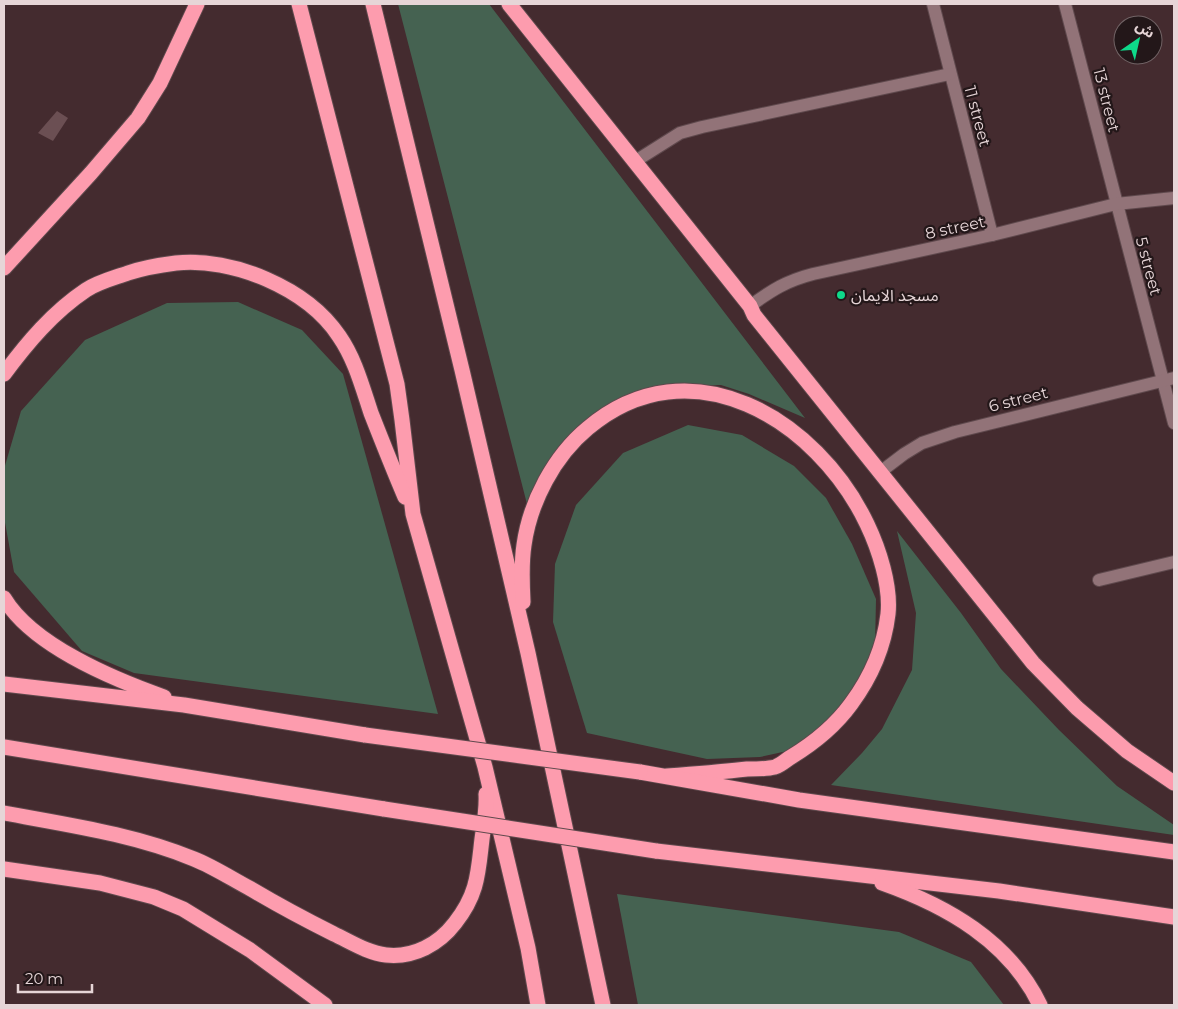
<svg xmlns="http://www.w3.org/2000/svg" width="1178" height="1009" viewBox="0 0 1178 1009" font-family="Montserrat,'Noto Sans Arabic',sans-serif">
<rect width="100%" height="100%" fill="#442b2f"/>
<g fill="#456251">
<path d="M 398,4 L 489,4 L 805,418 L 749,394 L 721,385 L 687,386 L 613,406 L 545,474 L 527,504 Z"/>
<path d="M 238,302 L 302,330 L 343,374 L 438,714 L 134,673 L 82,651 L 14,572 L 4,517 L 4,469 L 21,411 L 85,340 L 167,303 Z"/>
<path d="M 688,425 L 742,435 L 794,466 L 826,498 L 852,544 L 876,599 L 875,646 L 857,691 L 829,725 L 792,750 L 760,757 L 707,759 L 587,733 L 553,622 L 555,564 L 576,505 L 623,453 Z"/>
<path d="M 897,531 L 961,613 L 1001,669 L 1059,730 L 1117,786 L 1174,825 L 1174,835 L 831,785 L 862,753 L 882,729 L 912,670 L 916,613 Z"/>
<path d="M 617,894 L 899,932 L 971,962 L 1004,1005 L 638,1005 Z"/>
</g>
<path fill="#6b4f53" d="M 57,111 L 68,118 L 53,141 L 38,133 Z"/>
<g fill="none" stroke-linecap="round" stroke-linejoin="round">
<defs>
<g id="minor">
<path d="M 933,4 L 992,235"/>
<path d="M 1065,4 L 1174,423"/>
<path d="M 634,162 L 680,133 L 702,127 L 950,74"/>
<path d="M 750,306 C 772,290 786,281 813,274 L 992,235 L 1116,204 L 1174,198"/>
<path d="M 879,473 L 904,454 L 922,443 L 955,432 L 1174,378"/>
<path d="M 1099,580 L 1174,562"/>
</g>
<g id="highway">
<path d="M 299,4 L 397,384 L 402,420 L 413,514 L 485,767 L 528,948 L 538,1005"/>
<path d="M 373,4 L 462,370 L 528,653 L 603,1005"/>
<path d="M 509,4 L 750,306 L 754,315 L 1033,663 L 1077,708 L 1127,751 L 1174,783"/>
<path d="M 4,268 L 91,173 L 138,118 L 160,83 L 197,4"/>
<path d="M 4,374 C 27,343 53,312 86,290 C 98,282 114,278 128,273 C 143,268 160,265 176,263 C 232,257 307,288 339,336 C 355,359 362,386 371,413 C 382,441 393,469 405,497"/>
<path d="M 4,598 C 32,645 113,679 164,697"/>
<path d="M 523,602 C 522,583 521,564 524,545 C 530,502 554,456 588,428 C 690,342 817,419 867,524 C 879,549 891,586 888,614 C 884,648 871,677 851,704 C 835,726 814,743 791,757 C 786,760 781,765 775,767 C 767,769 756,769 747,769 C 720,772 694,774 667,776"/>
<path d="M 4,684 L 184,705 L 365,735"/>
<path d="M 4,747 L 384,809"/>
<path d="M 640,772 L 799,800 L 1174,852"/>
<path d="M 4,813 C 68,825 133,834 194,859 C 214,867 232,879 251,889 C 278,905 306,920 334,934 C 351,942 368,953 386,955 C 414,958 439,944 455,923 C 478,894 478,873 482,839 C 484,824 487,808 486,794"/>
<path d="M 656,851 L 999,891 L 1174,917"/>
<path d="M 4,869 L 100,883 L 154,897 L 183,909 L 250,950 L 325,1005"/>
<path d="M 882,883 C 947,906 1009,941 1040,1005"/>
</g>
</defs>
<use href="#minor" stroke="#5f494d" stroke-width="14"/>
<use href="#highway" stroke="#5f494d" stroke-width="17"/>
<use href="#minor" stroke="#927378" stroke-width="12"/>
<use href="#highway" stroke="#fd9cae" stroke-width="15"/>
<defs>
<g id="highway-bridge">
<path d="M 365,735 L 640,772"/>
<path d="M 384,809 L 656,851"/>
</g>
</defs>
<use href="#highway-bridge" stroke="#5f494d" stroke-width="17" stroke-linecap="butt"/>
<use href="#highway-bridge" stroke="#fd9cae" stroke-width="15"/>
</g>
<circle fill="#0ed98a" stroke="#231719" stroke-width="2" cx="841" cy="295" r="5"/>
<g text-anchor="middle" stroke-width="4.5" stroke-linejoin="round" paint-order="stroke">
<g font-size="16" fill="#e6d5d7" stroke="#231719">
<text transform="translate(1107 100) rotate(76)" y="6">13 street</text>
<text transform="translate(978 116) rotate(75)" y="6">11 street</text>
<text transform="translate(955 227) rotate(-12)" y="6">8 street</text>
<text transform="translate(1149 266) rotate(75)" y="6">5 street</text>
<text transform="translate(1018 399) rotate(-14)" y="6">6 street</text>
</g>
<g font-size="16" fill="#e6d5d7" stroke="#231719" text-anchor="start">
<text x="851" y="301">مسجد الايمان</text>
</g>
</g>
<rect width="1178" height="1009" fill="none" stroke="#e6d5d7" stroke-width="10"/>
<g transform="translate(1138 40) rotate(34)"><circle r="24" fill="#231719" stroke="#716365"/>
<path d="M0-4L9 19L0 12L-9 19Z" fill="#0ed98a"/>
<text y="-8" font-size="14" font-weight="bold" text-anchor="middle" fill="#e6d5d7">ش</text>
</g>
<path d="M18 984v8h74v-8" fill="none" stroke="#e6d5d7" stroke-width="2.5"/>
<text x="25" y="984" font-size="15" fill="#e6d5d7" stroke="#231719" stroke-width="4" paint-order="stroke">20 m</text>
</svg>
